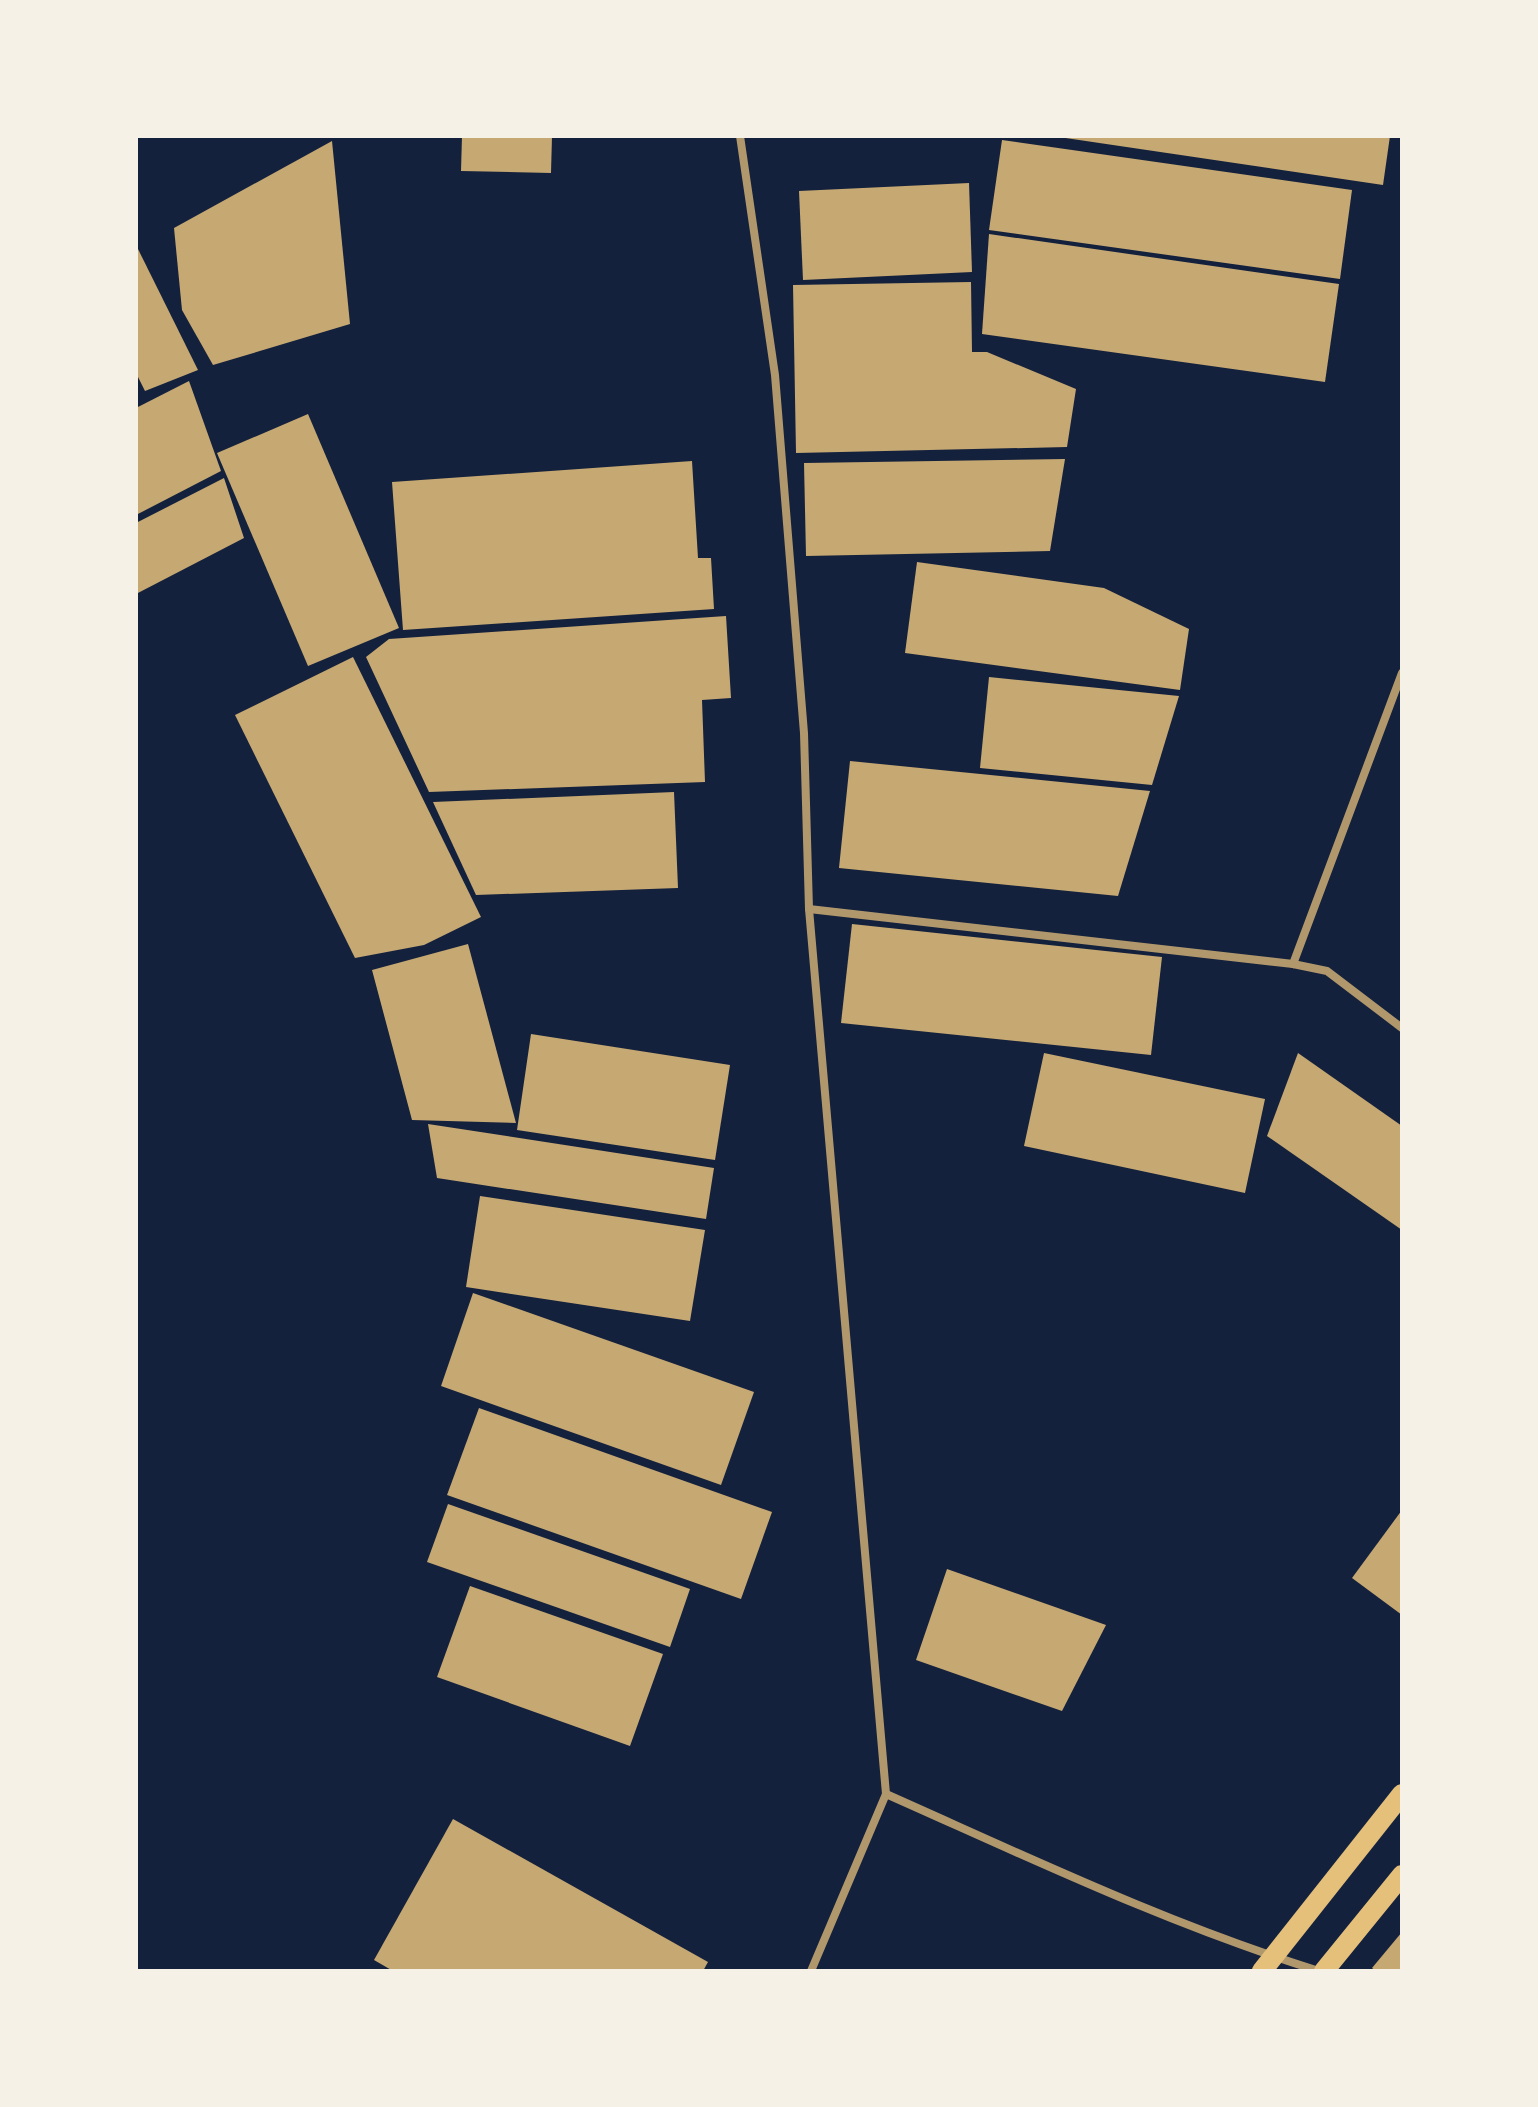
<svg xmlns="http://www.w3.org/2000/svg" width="1538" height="2107" viewBox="0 0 1538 2107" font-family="Quicksand,sans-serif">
<rect width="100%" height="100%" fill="#14213d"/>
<g fill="#c6a872">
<path d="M 462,136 L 552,136 L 551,173 L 461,171 Z"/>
<path d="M 1052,136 L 1390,136 L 1383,185 Z"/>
<path d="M 1002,140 L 1352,190 L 1340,279 L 989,230 Z"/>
<path d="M 332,141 L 350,324 L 213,365 L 182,310 L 174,228 Z"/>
<path d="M 969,183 L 972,272 L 803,280 L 799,191 Z"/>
<path d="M 989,234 L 1339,284 L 1325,382 L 982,334 Z"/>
<path d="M 136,245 L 198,370 L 145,391 L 136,373 Z"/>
<path d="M 971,282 L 972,352 L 987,352 L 1076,389 L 1067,447 L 796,453 L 793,285 Z"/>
<path d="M 189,381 L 221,471 L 136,515 L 136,408 Z"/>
<path d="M 308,414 L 399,628 L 308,666 L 217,453 Z"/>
<path d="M 1065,459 L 1050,551 L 806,556 L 804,463 Z"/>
<path d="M 692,461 L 698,558 L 711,558 L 714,609 L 403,630 L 392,482 Z"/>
<path d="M 224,478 L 244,538 L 136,594 L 136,523 Z"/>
<path d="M 917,562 L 1104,588 L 1189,629 L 1180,690 L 905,653 Z"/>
<path d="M 726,616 L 731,698 L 702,700 L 705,782 L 429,792 L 366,657 L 389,639 Z"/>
<path d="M 353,657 L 481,917 L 424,945 L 355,958 L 235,715 Z"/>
<path d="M 989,677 L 1179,696 L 1152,785 L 980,768 Z"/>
<path d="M 850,761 L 1150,791 L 1118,896 L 839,868 Z"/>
<path d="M 674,792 L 678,888 L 476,895 L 433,802 Z"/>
<path d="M 852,924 L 1162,957 L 1151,1055 L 841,1023 Z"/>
<path d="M 468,944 L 516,1123 L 412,1120 L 372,970 Z"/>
<path d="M 531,1034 L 730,1065 L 715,1160 L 517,1130 Z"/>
<path d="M 1044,1053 L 1265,1099 L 1245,1193 L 1024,1146 Z"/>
<path d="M 1298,1053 L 1402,1126 L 1402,1230 L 1267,1136 Z"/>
<path d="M 428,1124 L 714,1168 L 706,1219 L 437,1178 Z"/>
<path d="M 480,1196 L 705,1230 L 690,1321 L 466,1287 Z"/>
<path d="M 473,1293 L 754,1392 L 721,1485 L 441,1386 Z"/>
<path d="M 479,1408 L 772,1512 L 741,1599 L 447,1495 Z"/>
<path d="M 448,1504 L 690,1589 L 670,1647 L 427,1562 Z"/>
<path d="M 1402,1510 L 1402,1615 L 1352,1578 Z"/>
<path d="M 947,1569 L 1106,1625 L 1062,1711 L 916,1660 Z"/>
<path d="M 470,1586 L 663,1654 L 630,1746 L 437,1677 Z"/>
<path d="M 453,1819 L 708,1962 L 703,1971 L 393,1971 L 374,1960 Z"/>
<path d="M 1402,1932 L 1402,1971 L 1376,1971 L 1372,1968 Z"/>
</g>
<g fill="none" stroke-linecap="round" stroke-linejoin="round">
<g stroke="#b1986c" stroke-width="8">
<path d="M 740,136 L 775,375 L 804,733 L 809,909 L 886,1794 L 811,1971"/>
<path d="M 809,909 L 1293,964 L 1327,971 L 1402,1028"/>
<path d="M 1293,964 L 1402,673"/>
<path d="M 886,1794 C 1028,1857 1170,1925 1319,1971"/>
</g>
<g stroke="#e5c07b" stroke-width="20">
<path d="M 1262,1971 L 1402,1794"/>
<path d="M 1324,1971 L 1402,1875"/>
</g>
</g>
<rect width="1538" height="2107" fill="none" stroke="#f6f1e7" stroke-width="276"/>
</svg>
